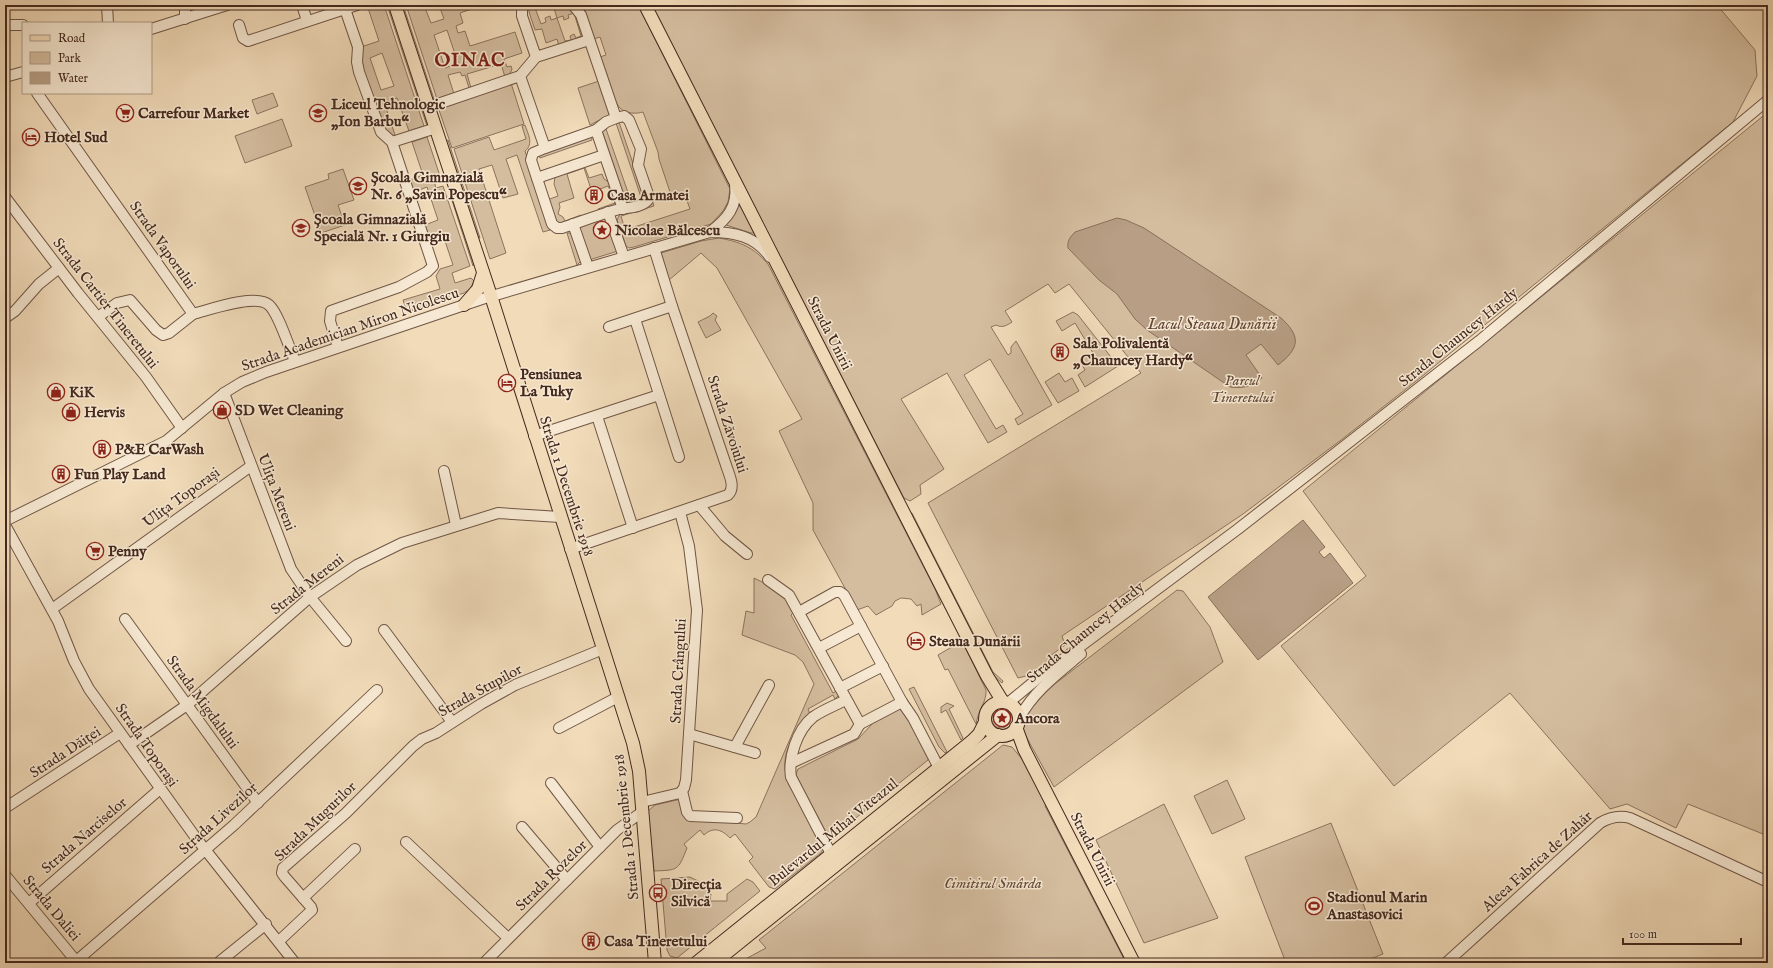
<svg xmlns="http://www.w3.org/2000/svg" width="1773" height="968" viewBox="0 0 1773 968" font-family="'IM FELL English',serif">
<rect width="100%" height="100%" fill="#f1dbb9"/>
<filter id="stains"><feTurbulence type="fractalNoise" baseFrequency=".005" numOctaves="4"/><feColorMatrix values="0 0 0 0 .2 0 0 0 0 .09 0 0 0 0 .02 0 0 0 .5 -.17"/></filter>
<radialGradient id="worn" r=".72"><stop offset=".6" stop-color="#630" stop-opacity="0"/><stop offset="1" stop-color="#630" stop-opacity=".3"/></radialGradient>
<g fill="#d4bd9f" stroke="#8c735e" fill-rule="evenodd">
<path d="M 377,5 L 384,5 L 424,126 L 409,131 L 397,98 L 384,102 L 395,135 L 391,136 L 386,133 L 360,65 L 361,47 L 379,41 L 368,8 ZM 382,53 L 394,86 L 381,90 L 370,58 Z"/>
<path d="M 387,5 L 390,5 L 429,124 L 427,126 Z"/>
<path d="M 401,5 L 403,5 L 434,99 L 431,96 Z"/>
<path d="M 406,5 L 424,5 L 431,23 L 444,19 L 439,5 L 483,5 L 460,13 L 463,23 L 456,26 L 458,33 L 465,31 L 470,46 L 515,32 L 522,53 L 504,59 L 507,67 L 511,66 L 512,69 L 510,74 L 505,77 L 501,64 L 467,74 L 471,88 L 469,88 L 465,75 L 462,76 L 460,72 L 448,75 L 454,94 L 437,99 ZM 447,30 L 458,63 L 445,68 L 434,35 Z"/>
<path d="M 530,5 L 534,5 L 541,24 L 546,22 L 545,18 L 550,16 L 551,20 L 557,18 L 553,5 C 575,5 578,18 584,36 L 559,46 L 557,39 L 546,43 L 542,29 L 535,30 L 529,12 ZM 574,13 L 581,36 L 576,38 L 574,34 L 570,36 L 571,40 L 565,41 L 557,18 L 563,16 L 564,20 L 569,18 L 568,15 Z"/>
<path d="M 583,5 L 638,5 L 730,189 L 728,202 L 723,211 L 711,224 L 634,247 L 629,248 L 626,246 L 617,220 L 620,214 L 653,203 L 654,206 L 621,216 L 625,230 L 690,209 L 685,195 L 678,197 L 670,192 L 659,159 L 658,152 L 643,112 C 636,114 626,114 620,108 C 612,100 604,69 600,57 L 606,55 L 600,37 L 594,39 Z"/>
<path d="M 651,5 L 1717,5 L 1755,50 L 1757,76 L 1733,122 L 1420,378 L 1341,440 L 1243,514 L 1062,636 L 1065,645 L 1050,656 L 1053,660 L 1034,674 L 1018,678 L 928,503 L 1141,373 L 1069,284 L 1055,293 L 1048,284 L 1005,311 L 1012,322 C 1006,326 1002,328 996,325 L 991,327 L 1008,355 L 1011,353 L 1011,347 L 1016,341 L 1052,405 L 1018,425 L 1015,419 L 1023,414 L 990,359 L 964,375 L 996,429 L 1003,425 L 1007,432 L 988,443 L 947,373 L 901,399 L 944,469 L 920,485 L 921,494 L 910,501 L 904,498 Z"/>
<path d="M 599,81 L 611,114 L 590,125 L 578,88 Z"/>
<path d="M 511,83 L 524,124 L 452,148 L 438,107 Z"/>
<path d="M 273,93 L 278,106 L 257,114 L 252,100 Z"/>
<path d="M 1768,112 L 1768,836 L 1688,804 L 1676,828 L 1627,804 L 1610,809 L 1510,693 L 1394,786 L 1281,646 L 1366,576 L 1303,491 Z"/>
<path d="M 282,119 L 292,146 L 245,163 L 235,136 Z"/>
<path d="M 619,122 L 645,199 L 642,200 L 616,123 Z"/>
<path d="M 525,125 C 528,134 534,144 525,151 L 550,230 L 543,232 L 517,155 L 506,159 L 518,194 L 503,198 L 492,165 L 479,169 L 506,253 L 490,259 L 454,149 L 489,137 L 494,150 L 526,139 L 522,126 Z"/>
<path d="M 605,126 L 632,204 L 627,205 L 601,128 Z"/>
<path d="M 591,134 L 592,140 L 540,158 L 538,153 Z"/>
<path d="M 427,137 L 441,179 L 434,181 L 436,188 L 443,186 L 470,266 L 452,273 L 455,283 L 471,278 L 474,281 L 470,289 L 464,293 L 407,312 L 403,300 L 440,289 L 436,276 L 440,269 L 453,265 L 442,232 L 429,236 L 425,225 L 438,220 L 427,187 L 414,192 L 410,180 L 423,175 L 412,142 Z"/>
<path d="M 448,140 L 480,238 L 477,237 L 446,141 Z"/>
<path d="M 584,165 L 589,178 L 602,174 L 604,179 L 612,184 L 618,200 L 613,208 L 600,213 L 598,209 L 615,203 L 612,190 L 610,190 L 608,186 L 592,192 L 584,168 L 567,174 L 574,198 L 559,203 L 560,207 L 558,214 L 563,217 L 565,221 L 581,215 L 582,219 L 558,226 L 547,200 L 558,196 L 554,184 L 555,177 Z"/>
<path d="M 343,169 L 354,200 L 338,205 L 345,225 L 321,233 L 305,187 L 329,179 L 328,174 Z"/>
<path d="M 449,191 L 452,193 L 475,263 L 473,266 Z"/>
<path d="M 737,206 L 741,206 L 754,233 L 751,233 L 726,225 Z"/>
<path d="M 606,217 L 618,251 L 589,260 L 578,229 L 579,225 Z"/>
<path d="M 567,233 L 571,233 L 581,261 L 577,265 Z"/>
<path d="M 719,238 C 741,242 753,247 768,264 L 935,589 L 941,604 L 922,615 L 921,604 L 917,606 L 911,599 L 901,598 L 895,601 L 892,606 L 876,615 L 868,606 L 857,610 L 813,530 L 813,503 L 779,431 L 802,419 L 717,268 L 701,253 L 669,280 L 661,253 L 701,241 Z"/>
<path d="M 1073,312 L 1078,315 L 1118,366 L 1085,387 L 1078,375 L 1085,370 L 1080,361 L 1093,353 L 1075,323 L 1062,331 L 1056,321 Z"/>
<path d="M 713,313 L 717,316 L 715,320 L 721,330 L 706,338 L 698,322 L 710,316 Z"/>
<path d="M 1059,373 L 1065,382 L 1072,378 L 1079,391 L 1058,403 L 1045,382 Z"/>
<path d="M 910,513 L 912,513 L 993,672 L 1003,681 L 1002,683 L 994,676 Z"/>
<path d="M 754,578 L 782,592 L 795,611 L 791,615 L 833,693 L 838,690 L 839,695 L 835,699 L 833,695 L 808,709 L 810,714 C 793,735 777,756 789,784 L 823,849 L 821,853 L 775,889 L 769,887 L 749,861 L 753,857 L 735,834 L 730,838 C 722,830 714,826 704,835 L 700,830 L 684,844 L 687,848 C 678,871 678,870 654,871 L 648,811 L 655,805 L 681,799 L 689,818 L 746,824 L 750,822 L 756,817 L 814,684 L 803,662 L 795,655 L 742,635 L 746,611 L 754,613 Z"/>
<path d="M 1177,590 L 1183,591 L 1210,627 L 1223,662 L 1054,787 L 1023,731 C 1019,716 1046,692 1056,683 Z"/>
<path d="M 962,641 L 986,690 C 987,701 978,711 976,724 L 948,669 L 945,670 L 938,655 Z"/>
<path d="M 914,687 L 947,752 L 945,753 L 939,747 L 909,689 Z"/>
<path d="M 947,703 L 954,706 L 949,709 L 963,738 L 961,740 L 946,710 L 941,713 L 941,707 Z"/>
<circle cx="1001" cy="718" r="10"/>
<path d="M 899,709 C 910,712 923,745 929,756 L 928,760 L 831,838 L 829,838 L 797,777 L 796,774 L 798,769 L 858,739 L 873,723 Z"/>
<path d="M 1003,745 L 1012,747 L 1022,759 L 1046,804 L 1045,806 L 1126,963 L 738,963 L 766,948 L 759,940 Z"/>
<path d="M 1227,780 L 1245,819 L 1212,834 L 1194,796 Z"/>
<path d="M 1164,804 L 1218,918 L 1144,943 L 1096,840 Z"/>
<path d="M 1331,823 L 1383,954 L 1360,963 L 1286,963 L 1245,857 Z"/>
<path d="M 690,877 L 700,882 L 711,894 L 710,901 L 727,901 L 727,894 L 747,879 L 753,882 L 760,891 L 677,958 L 670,956 L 667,950 L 661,879 Z"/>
</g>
<g fill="#b79e84" stroke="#896f5b">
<path d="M 1117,218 L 1126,220 L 1144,228 L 1281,318 C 1302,337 1299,349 1278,365 L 1261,344 L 1246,355 L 1262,378 C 1252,386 1243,389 1230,387 L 1147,330 L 1135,319 L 1117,294 L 1099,280 L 1068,248 C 1067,241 1070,237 1075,232 Z"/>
<path d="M 1303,520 L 1325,547 L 1319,552 L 1324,558 L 1330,553 L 1353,583 L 1258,660 L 1208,597 Z"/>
</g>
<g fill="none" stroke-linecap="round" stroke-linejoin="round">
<defs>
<g id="minor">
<path d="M 107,5 L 108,23"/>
<path d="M 185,5 L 185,19"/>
<path d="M 302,5 L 307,21"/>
<path d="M 524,5 L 522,10 L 522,16 L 536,57"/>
<path d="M 5,25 L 23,25"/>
<path d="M 239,25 L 243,38 L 248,41 L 357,5"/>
<path d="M 151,29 L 227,5"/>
<path d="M 520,76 L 545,148 L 533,153 L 531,160 L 552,224 L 557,228 L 562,228 C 580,222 598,215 616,210 C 626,207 640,209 648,200 L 648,194 L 638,165 L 641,149 L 629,120 L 624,116 L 616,118"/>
<path d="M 5,77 L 23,72"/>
<path d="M 37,93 L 193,314 L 169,333 L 163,335 L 156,330 L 130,300 L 117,303 L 98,317"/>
<path d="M 429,107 L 520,76 L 536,57 L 589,40"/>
<path d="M 596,130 L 623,209"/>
<path d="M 392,142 L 436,128"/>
<path d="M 545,148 L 596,130 L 606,122 L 616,118 L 581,15 L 573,5"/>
<path d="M 537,178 L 604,155"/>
<path d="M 5,197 L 78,293 L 146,377 L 182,428"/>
<path d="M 608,212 L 624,257"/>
<path d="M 573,224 L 588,267"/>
<path d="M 710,232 C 727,219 738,207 735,184"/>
<path d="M 193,314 C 209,310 256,293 269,305 C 279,314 289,348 295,361"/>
<path d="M 5,318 L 15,311 L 39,284 L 59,268"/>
<path d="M 635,319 L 679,457"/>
<path d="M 609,327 L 672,306"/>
<path d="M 338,347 L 330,321 L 331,311 L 399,287 L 427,272 L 433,266 L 392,142 L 381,132 L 359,72 L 357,62 L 358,47 L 345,9"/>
<path d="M 224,393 L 291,569 L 310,597 L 346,641"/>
<path d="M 597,416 L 633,528"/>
<path d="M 534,436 L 659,395"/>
<path d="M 444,471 L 456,525"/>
<path d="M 699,505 L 725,536 L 747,554"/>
<path d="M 5,521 L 166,441 L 224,393 L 242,382 L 266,372 L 482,299 L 710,232 C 734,232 755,236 770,257"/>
<path d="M 5,525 L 58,621 L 74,661 L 89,689 L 196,838 L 295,963"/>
<path d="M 570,549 L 728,495 C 736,487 729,475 726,465 L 672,306 L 654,248"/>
<path d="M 768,580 L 789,595 L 860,724 L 854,734 L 791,763"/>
<path d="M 52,609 L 251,466"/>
<path d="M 799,612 L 835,592 L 840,592 L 844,595 L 902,702"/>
<path d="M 125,619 L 258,803"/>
<path d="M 384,630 L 452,722"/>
<path d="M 819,648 L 861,626"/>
<path d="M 840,688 L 883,666"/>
<path d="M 1008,703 L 1042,675 L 1238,529 L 1479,341 L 1768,100"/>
<path d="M 1018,720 C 1034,691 1056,675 1081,654"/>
<path d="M 860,724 L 902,702 L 913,718 L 939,768"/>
<path d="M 559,728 L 618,697"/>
<path d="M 689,734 L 755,753"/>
<path d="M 129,745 L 187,705 L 310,597 L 357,565 L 402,543 L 498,513 L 560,517"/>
<path d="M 735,747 L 769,685"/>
<path d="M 551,783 L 600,847"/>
<path d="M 682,791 L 687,812 L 690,816 L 737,818"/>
<path d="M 642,802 L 680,793 L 684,788 L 686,780 L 697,610 L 689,546 L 680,512"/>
<path d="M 5,808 L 120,733"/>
<path d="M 522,827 L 567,880"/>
<path d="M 406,842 L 508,938"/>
<path d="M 831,854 L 791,777 C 788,758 797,730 813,717 C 823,710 836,705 846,700"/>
<path d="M 5,875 L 76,961"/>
<path d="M 303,898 L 355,849"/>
<path d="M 29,903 L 160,789"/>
<path d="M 279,941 L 312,910 L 311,907 L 284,876 L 282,873 L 283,868 L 346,813 L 413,746 L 422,739 L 436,733 L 481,704 L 515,685 L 603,649"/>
<path d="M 74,963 L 234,825 L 377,690"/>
<path d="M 218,963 L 266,924"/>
<path d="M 484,963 L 617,830 L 642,812"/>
<path d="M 1446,963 L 1600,823 C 1610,817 1619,815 1630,818 L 1768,882"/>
</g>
<g id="major">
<path d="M 395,5 L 491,296 L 633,743 L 639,771 L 655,963"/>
<path d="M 645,5 L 987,676 L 1003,702"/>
<path d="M 464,305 L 478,289 L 483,273"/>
<circle cx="1002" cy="719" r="17"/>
<path d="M 1016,727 L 1024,749 L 1134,963"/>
<path d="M 696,963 L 972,741 L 979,734 L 985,722"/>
<path d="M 714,963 L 998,735"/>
</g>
</defs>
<use href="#minor" stroke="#705645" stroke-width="12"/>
<use href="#major" stroke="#45291e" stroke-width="14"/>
<use href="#minor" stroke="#f6e8d2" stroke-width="10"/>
<use href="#major" stroke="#f1dbb9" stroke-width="12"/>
</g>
<defs>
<symbol id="supermarket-ring" viewBox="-11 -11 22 22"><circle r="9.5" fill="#f6e8d2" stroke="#8f2418" stroke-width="1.5"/><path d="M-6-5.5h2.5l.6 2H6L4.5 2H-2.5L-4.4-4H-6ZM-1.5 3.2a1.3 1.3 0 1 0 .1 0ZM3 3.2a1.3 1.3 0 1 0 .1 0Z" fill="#8f2418"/></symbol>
<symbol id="school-ring" viewBox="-11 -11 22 22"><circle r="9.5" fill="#f6e8d2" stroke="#8f2418" stroke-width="1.5"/><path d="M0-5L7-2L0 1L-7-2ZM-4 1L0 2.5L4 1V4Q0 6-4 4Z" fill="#8f2418"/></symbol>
<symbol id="hotel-ring" viewBox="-11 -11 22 22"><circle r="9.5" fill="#f6e8d2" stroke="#8f2418" stroke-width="1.5"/><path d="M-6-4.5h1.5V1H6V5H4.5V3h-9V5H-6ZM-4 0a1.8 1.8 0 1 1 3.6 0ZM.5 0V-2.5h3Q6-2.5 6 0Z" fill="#8f2418"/></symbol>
<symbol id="building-ring" viewBox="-11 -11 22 22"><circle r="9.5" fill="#f6e8d2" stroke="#8f2418" stroke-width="1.5"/><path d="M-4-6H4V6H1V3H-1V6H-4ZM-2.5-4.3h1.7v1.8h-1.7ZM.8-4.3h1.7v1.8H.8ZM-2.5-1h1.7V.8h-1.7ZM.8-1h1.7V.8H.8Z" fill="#8f2418"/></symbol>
<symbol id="sight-ring" viewBox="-11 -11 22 22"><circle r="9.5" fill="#f6e8d2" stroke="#8f2418" stroke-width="1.5"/><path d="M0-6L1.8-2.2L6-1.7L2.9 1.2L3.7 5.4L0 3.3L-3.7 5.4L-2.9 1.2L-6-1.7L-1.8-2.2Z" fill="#8f2418"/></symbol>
<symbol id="shop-ring" viewBox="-11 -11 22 22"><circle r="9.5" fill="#f6e8d2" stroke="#8f2418" stroke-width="1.5"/><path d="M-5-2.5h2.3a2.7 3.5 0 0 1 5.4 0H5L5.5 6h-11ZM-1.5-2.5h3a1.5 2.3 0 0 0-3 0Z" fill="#8f2418"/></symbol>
<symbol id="bus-ring" viewBox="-11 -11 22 22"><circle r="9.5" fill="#f6e8d2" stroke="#8f2418" stroke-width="1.5"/><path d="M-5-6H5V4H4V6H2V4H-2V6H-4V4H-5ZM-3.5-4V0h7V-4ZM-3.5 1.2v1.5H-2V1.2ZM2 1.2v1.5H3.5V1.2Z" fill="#8f2418"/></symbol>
<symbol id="stadium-ring" viewBox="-11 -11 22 22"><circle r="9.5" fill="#f6e8d2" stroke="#8f2418" stroke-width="1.5"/><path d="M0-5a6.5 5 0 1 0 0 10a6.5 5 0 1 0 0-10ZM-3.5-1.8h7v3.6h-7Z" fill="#8f2418"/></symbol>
</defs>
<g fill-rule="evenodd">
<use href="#supermarket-ring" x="115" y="103" width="20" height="20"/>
<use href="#school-ring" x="308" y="103" width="20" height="20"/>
<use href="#hotel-ring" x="21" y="127" width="20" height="20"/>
<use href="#school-ring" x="348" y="176" width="20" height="20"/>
<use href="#building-ring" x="584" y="185" width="20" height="20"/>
<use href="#school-ring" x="291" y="218" width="20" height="20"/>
<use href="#sight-ring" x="592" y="220" width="20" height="20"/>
<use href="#building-ring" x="1050" y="342" width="20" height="20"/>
<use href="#hotel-ring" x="497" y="373" width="20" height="20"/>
<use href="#shop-ring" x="46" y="382" width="20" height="20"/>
<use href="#shop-ring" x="212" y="400" width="20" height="20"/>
<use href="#shop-ring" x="61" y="402" width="20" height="20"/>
<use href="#building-ring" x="92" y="439" width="20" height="20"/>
<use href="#building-ring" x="51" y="464" width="20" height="20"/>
<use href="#supermarket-ring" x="85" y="541" width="20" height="20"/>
<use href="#hotel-ring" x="906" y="631" width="20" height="20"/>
<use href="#sight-ring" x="992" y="708" width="20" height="20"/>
<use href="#bus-ring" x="648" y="883" width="20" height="20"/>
<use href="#stadium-ring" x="1304" y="896" width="20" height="20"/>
<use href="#building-ring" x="581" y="931" width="20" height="20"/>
</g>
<g text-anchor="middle" stroke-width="3" stroke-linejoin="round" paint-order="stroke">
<g font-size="15" font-weight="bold" fill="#45291e" stroke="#f6e8d2" text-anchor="start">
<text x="331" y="109">Liceul Tehnologic<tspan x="331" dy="17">„Ion Barbu“</tspan></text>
<text x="138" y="118">Carrefour Market</text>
<text x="44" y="142">Hotel Sud</text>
<text x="371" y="182">Școala Gimnazială<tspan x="371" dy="17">Nr. 6 „Savin Popescu“</tspan></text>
<text x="607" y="200">Casa Armatei</text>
<text x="314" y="224">Școala Gimnazială<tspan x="314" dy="17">Specială Nr. 1 Giurgiu</tspan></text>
<text x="615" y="235">Nicolae Bălcescu</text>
<text x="1073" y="348">Sala Polivalentă<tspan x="1073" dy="17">„Chauncey Hardy“</tspan></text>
<text x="520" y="379">Pensiunea<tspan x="520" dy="17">La Tuky</tspan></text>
<text x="69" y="397">KiK</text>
<text x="235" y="415">SD Wet Cleaning</text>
<text x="84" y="417">Hervis</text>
<text x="115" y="454">P&amp;E CarWash</text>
<text x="74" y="479">Fun Play Land</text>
<text x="108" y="556">Penny</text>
<text x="929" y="646">Steaua Dunării</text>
<text x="1015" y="723">Ancora</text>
<text x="671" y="889">Direcția<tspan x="671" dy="17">Silvică</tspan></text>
<text x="1327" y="902">Stadionul Marin<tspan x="1327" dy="17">Anastasovici</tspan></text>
<text x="604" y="946">Casa Tineretului</text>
</g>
<g font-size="15" fill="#45291e" stroke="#f6e8d2">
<text transform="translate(163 245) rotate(55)" y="5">Strada Vaporului</text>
<text transform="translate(106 303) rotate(52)" y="5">Strada Cartier Tineretului</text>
<text transform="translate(350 329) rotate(-19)" y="5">Strada Academician Miron Nicolescu</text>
<text transform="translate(830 333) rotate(63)" y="5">Strada Unirii</text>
<text transform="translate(1458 337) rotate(-39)" y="5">Strada Chauncey Hardy</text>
<text transform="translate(728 424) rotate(72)" y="5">Strada Zăvoiului</text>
<text transform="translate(567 486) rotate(72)" y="5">Strada 1 Decembrie 1918</text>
<text transform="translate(277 492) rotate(69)" y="5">Ulița Mereni</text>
<text transform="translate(181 497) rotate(-36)" y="5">Ulița Toporași</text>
<text transform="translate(307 584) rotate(-38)" y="5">Strada Mereni</text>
<text transform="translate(1085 632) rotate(-40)" y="5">Strada Chauncey Hardy</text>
<text transform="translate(678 671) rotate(-87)" y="5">Strada Crângului</text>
<text transform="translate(480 690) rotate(-29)" y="5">Strada Stupilor</text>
<text transform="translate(203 702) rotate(54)" y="5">Strada Migdalului</text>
<text transform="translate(147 745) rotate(55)" y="5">Strada Toporași</text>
<text transform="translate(65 752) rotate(-33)" y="5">Strada Dăiței</text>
<text transform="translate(218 818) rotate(-42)" y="5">Strada Livezilor</text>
<text transform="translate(315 821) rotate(-44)" y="5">Strada Mugurilor</text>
<text transform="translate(626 827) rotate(-96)" y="5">Strada 1 Decembrie 1918</text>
<text transform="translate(833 832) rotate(-39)" y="5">Bulevardul Mihai Viteazul</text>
<text transform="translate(84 835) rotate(-41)" y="5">Strada Narciselor</text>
<text transform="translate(1093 849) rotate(63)" y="5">Strada Unirii</text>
<text transform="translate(1537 861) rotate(-42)" y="5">Aleea Fabrica de Zahăr</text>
<text transform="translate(551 875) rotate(-45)" y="5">Strada Rozelor</text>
<text transform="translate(52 908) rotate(50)" y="5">Strada Daliei</text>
</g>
<g font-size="15" font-style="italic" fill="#624738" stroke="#f6e8d2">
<text x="1242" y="385">Parcul<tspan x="1242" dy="17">Tineretului</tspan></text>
<text x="993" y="888">Cimitirul Smârda</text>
</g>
<g font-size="16" font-style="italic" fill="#624638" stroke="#f6e8d2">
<text x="1212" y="329">Lacul Steaua Dunării</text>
</g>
<g font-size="19" font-weight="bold" letter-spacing="1" fill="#7a1f14" stroke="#f6e8d2">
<text x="470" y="66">OINAC</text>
</g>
</g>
<rect width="1773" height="968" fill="none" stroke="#f1dbb9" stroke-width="20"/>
<rect x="6" y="6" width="1761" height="956" fill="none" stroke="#45291e" stroke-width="2"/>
<rect x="10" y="10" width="1753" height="948" fill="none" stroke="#45291e"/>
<rect x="22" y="22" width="130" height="72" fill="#f6e8d2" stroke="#af9c8a"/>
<rect x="30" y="35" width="20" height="6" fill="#f1dbb9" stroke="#af9c8a"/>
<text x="58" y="42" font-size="12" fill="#45291e">Road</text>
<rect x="30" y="52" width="20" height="12" fill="#d4bd9f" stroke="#af9c8a"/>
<text x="58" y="62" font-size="12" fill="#45291e">Park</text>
<rect x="30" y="72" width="20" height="12" fill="#b79e84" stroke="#af9c8a"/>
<text x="58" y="82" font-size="12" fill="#45291e">Water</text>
<path d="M1623 938v6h118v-6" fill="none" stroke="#45291e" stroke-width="2"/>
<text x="1629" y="938" font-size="12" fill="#45291e" stroke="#f6e8d2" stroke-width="3" paint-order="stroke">100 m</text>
<rect width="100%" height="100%" filter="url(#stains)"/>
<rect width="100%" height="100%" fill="url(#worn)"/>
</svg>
